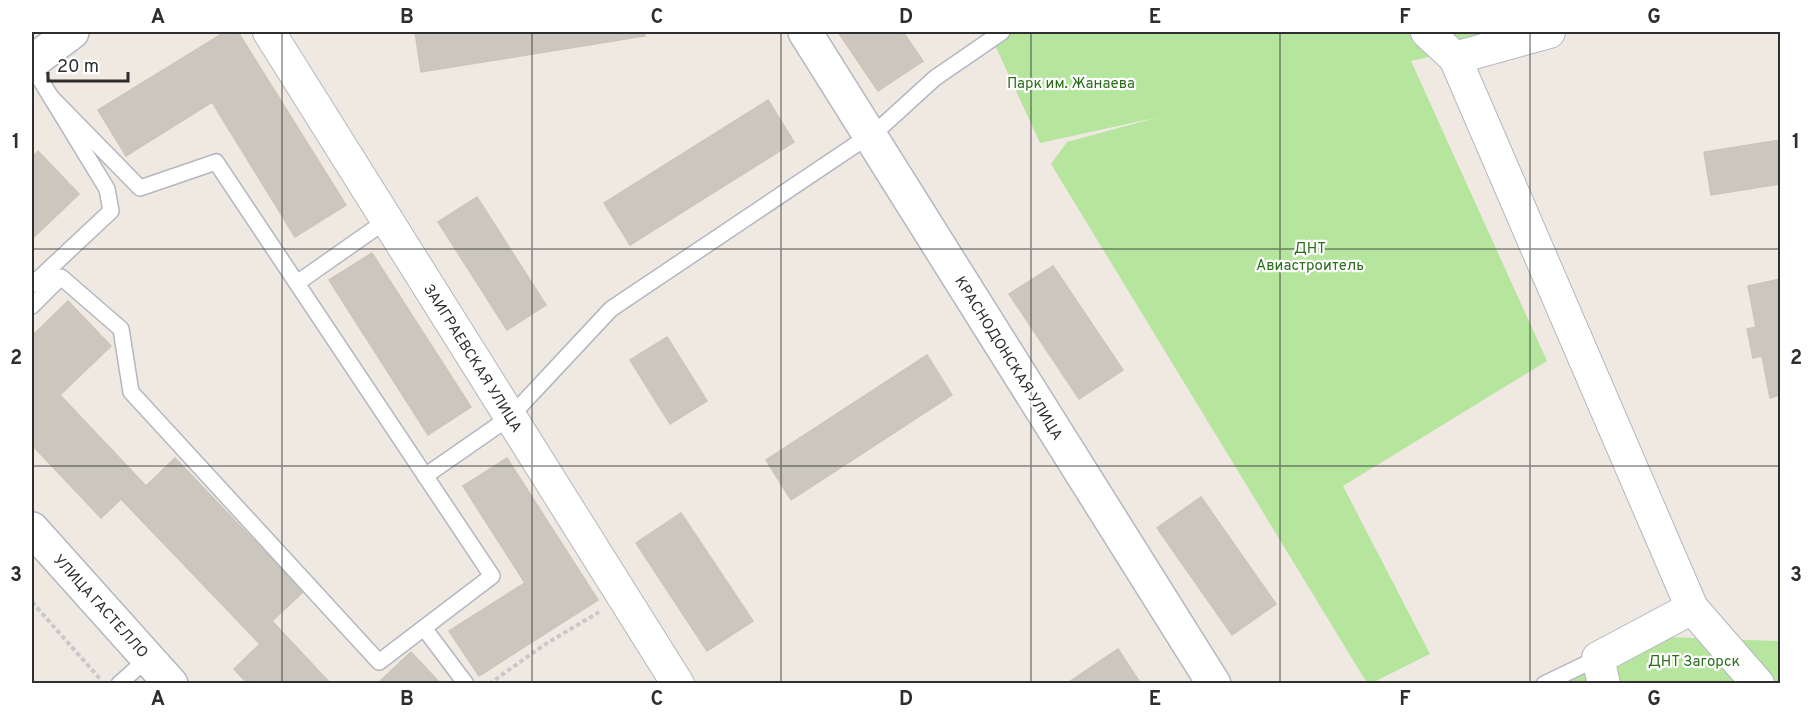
<svg xmlns="http://www.w3.org/2000/svg" width="1812" height="715" viewBox="0 0 1812 715" font-family="Overpass,sans-serif">
<rect width="100%" height="100%" fill="#efe9e1"/>
<g fill="#b6e59e">
<path d="M 989,32 L 1542,32 L 1411,61 L 1547,361 L 1343,486 L 1430,654 L 1372,683 L 1367,683 L 1051,164 L 1067,142 L 1159,117 L 1040,143 Z"/>
<path d="M 1666,637 L 1777,641 L 1780,640 L 1780,683 L 1546,684 Z"/>
</g>
<g fill="#cbc7bf" stroke="#cbc5ba" stroke-width="1.5">
<path d="M 225,32 L 238,32 L 346,205 L 295,237 L 212,102 L 126,156 L 98,110 Z"/>
<path d="M 415,32 L 644,32 L 645,36 L 421,72 Z"/>
<path d="M 838,32 L 903,32 L 923,61 L 878,91 Z"/>
<path d="M 768,100 L 794,142 L 630,245 L 604,203 Z"/>
<path d="M 1780,140 L 1780,184 L 1711,195 L 1704,152 Z"/>
<path d="M 38,151 L 79,194 L 32,239 L 32,157 Z"/>
<path d="M 477,197 L 546,305 L 507,330 L 438,222 Z"/>
<path d="M 372,253 L 471,407 L 428,435 L 329,280 Z"/>
<path d="M 1053,266 L 1123,370 L 1079,399 L 1009,294 Z"/>
<path d="M 1780,279 L 1780,395 L 1770,398 L 1762,356 L 1753,358 L 1747,329 L 1756,327 L 1748,286 Z"/>
<path d="M 68,301 L 111,346 L 60,395 L 146,486 L 175,458 L 303,592 L 272,621 L 331,684 L 248,684 L 234,669 L 260,644 L 121,499 L 101,518 L 32,445 L 32,336 Z"/>
<path d="M 667,337 L 707,401 L 670,424 L 630,360 Z"/>
<path d="M 927,355 L 952,395 L 791,500 L 766,460 Z"/>
<path d="M 507,458 L 598,600 L 479,676 L 449,631 L 525,583 L 463,486 Z"/>
<path d="M 1201,497 L 1276,604 L 1232,635 L 1157,528 Z"/>
<path d="M 681,513 L 753,621 L 707,651 L 636,543 Z"/>
<path d="M 1118,649 L 1141,684 L 1066,684 Z"/>
<path d="M 411,652 L 441,684 L 377,684 Z"/>
</g>
<g fill="none" stroke-linecap="round" stroke-linejoin="round">
<defs>
<g id="lane">
<path d="M 32,66 L 107,189 L 111,211 L 32,285"/>
<path d="M 297,283 L 387,220"/>
<path d="M 32,306 L 61,277 L 121,329 L 131,392 L 379,662 L 492,576 L 216,162 L 140,188 L 50,96"/>
<path d="M 425,476 L 510,417 L 611,309 L 879,129 L 935,78 L 1002,32"/>
<path d="M 424,628 L 466,684"/>
<path d="M 119,684 L 148,658"/>
<path d="M 1544,684 L 1598,658"/>
</g>
<g id="street">
<path d="M 269,32 L 678,684"/>
<path d="M 1427,32 L 1455,58 L 1549,32"/>
<path d="M 1455,58 L 1692,608 L 1758,684"/>
<path d="M 1604,684 L 1598,658 L 1692,608"/>
</g>
<g id="secondary">
<path d="M 805,32 L 1214,684"/>
<path d="M 32,62 L 72,32"/>
<path d="M 32,529 L 171,684"/>
</g>
</defs>
<use href="#lane" stroke="#b4b7c1" stroke-width="18"/>
<use href="#street" stroke="#b4b7c1" stroke-width="34"/>
<use href="#secondary" stroke="#b4b7c1" stroke-width="36"/>
<g stroke="#c9c9c9" stroke-width="4" stroke-dasharray="4.5 3" stroke-linecap="butt">
<path d="M 32,602 L 101,680"/>
<path d="M 489,684 L 544,645 L 599,612"/>
</g>
<use href="#lane" stroke="#fff" stroke-width="15"/>
<use href="#street" stroke="#fff" stroke-width="32"/>
<use href="#secondary" stroke="#fff" stroke-width="33"/>
</g>
<path fill="none" stroke="#2e2e2e" stroke-width="1.5" stroke-opacity="0.55" d="M 282,32 L 282,684M 532,32 L 532,684M 781,32 L 781,684M 1031,32 L 1031,684M 1280,32 L 1280,684M 1530,32 L 1530,684M 32,249 L 1780,249M 32,466 L 1780,466"/>
<g text-anchor="middle" stroke-width="4.5" stroke-linejoin="round" paint-order="stroke">
<g font-size="15" fill="#2c6e1b" stroke="#fff">
<text x="1071" y="88">Парк им. Жанаева</text>
<text x="1310" y="253">ДНТ<tspan x="1310" dy="17">Авиастроитель</tspan></text>
<text x="1694" y="666">ДНТ Загорск</text>
</g>
<g font-size="15" fill="#2e2e2e" stroke="#fff">
<text transform="translate(473 358) rotate(58)" y="5">ЗАИГРАЕВСКАЯ УЛИЦА</text>
<text transform="translate(1009 358) rotate(58)" y="5">КРАСНОДОНСКАЯ УЛИЦА</text>
<text transform="translate(101 606) rotate(48)" y="5">УЛИЦА ГАСТЕЛЛО</text>
</g>
</g>
<rect width="1812" height="715" fill="none" stroke="#ffffff" stroke-width="66"/>
<path d="M48 72v9h80v-9" fill="none" stroke="#2e2e2e" stroke-width="3"/>
<text x="57" y="72" font-size="18" fill="#2e2e2e" stroke="#ffffff" stroke-width="4.5" paint-order="stroke">20 m</text>
<rect x="33" y="33" width="1746" height="649" fill="none" stroke="#2e2e2e" stroke-width="2"/>
<g font-size="20" text-anchor="middle" font-weight="bold" fill="#2e2e2e">
<text x="158" y="23">A</text>
<text x="407" y="23">B</text>
<text x="657" y="23">C</text>
<text x="906" y="23">D</text>
<text x="1155" y="23">E</text>
<text x="1405" y="23">F</text>
<text x="1654" y="23">G</text>
<text x="16" y="148">1</text>
<text x="1796" y="148">1</text>
<text x="16" y="364">2</text>
<text x="1796" y="364">2</text>
<text x="16" y="581">3</text>
<text x="1796" y="581">3</text>
<text x="158" y="705">A</text>
<text x="407" y="705">B</text>
<text x="657" y="705">C</text>
<text x="906" y="705">D</text>
<text x="1155" y="705">E</text>
<text x="1405" y="705">F</text>
<text x="1654" y="705">G</text>
</g>
</svg>
